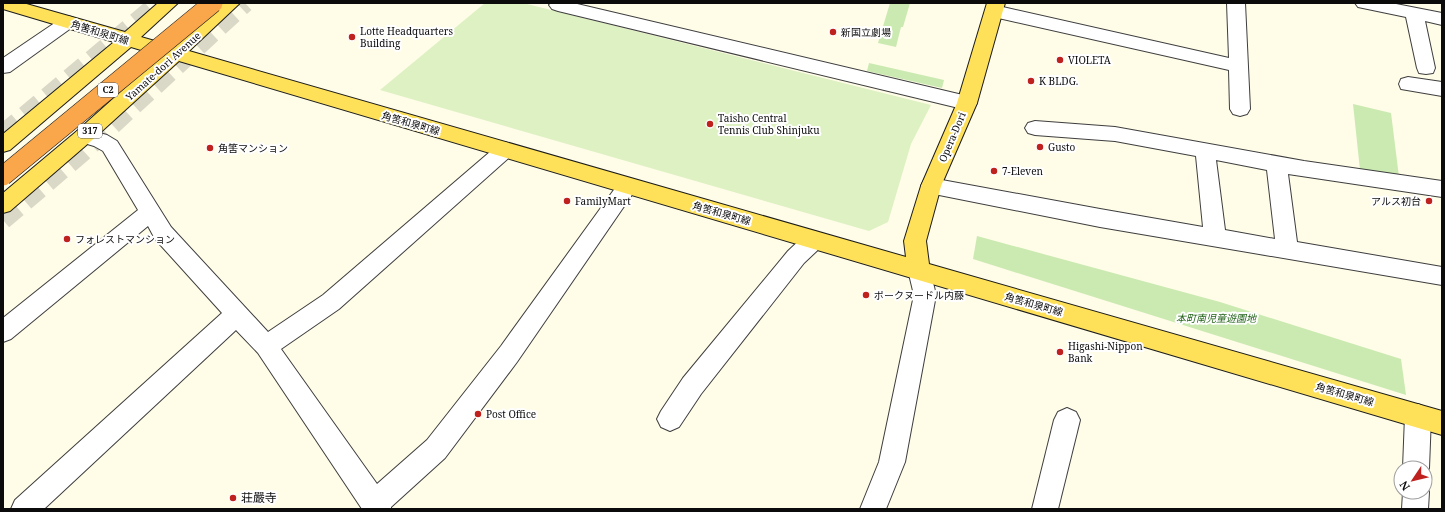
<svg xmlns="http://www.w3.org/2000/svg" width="1445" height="512" viewBox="0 0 1445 512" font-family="'Noto Serif','Noto Sans JP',serif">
<rect width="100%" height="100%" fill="#fffce8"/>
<g fill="#cbeab1">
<path d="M 890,3 L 910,3 L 903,27 L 901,27 L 896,47 L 878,43 Z"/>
<path d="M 869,63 L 944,80 L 942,88 L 867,71 Z"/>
<path d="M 1353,104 L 1391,113 L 1399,177 L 1360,170 Z"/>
<path d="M 977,236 L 1220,302 L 1401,359 L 1406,395 L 973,259 Z"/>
</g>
<path fill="#def1c3" d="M 485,3 L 523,3 L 931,105 L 911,144 L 888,222 L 869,231 L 380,90 Z"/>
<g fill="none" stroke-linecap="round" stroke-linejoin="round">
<g stroke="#dad8c7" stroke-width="19" stroke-dasharray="19 10" stroke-linecap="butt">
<path d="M 3,134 L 159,3"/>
<path d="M 3,220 L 83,152 L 245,3"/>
</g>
<defs>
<g id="minor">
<path d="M 551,3 L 573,3 L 967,96 L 974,98 L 977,103 L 974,108 L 967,110 L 558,11 L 552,9 L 549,5 Z"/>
<path d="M 1227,3 L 1245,3 L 1250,109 L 1247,114 L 1240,116 L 1233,114 L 1230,109 L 1229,70 L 994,17 L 988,15 L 985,11 L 988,7 L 994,5 L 1229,58 Z"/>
<path d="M 1355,3 L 1391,3 L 1442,13 L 1442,25 L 1425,21 L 1435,68 L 1433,73 L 1426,74 L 1419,73 L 1417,68 L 1406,17 L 1358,7 Z"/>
<path d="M 68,16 L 74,18 L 77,22 L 74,26 L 10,72 L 3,73 L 3,58 L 62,18 Z"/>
<path d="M 1408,77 L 1442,82 L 1442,96 L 1401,89 L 1399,84 L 1401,79 Z"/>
<path d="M 1035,121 L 1115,127 L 1304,161 L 1442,181 L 1442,197 L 1288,174 L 1297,242 L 1442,267 L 1442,285 L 1100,227 L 924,192 L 921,186 L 924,180 L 931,178 L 1100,209 L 1203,227 L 1196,156 L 1115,141 L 1035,135 L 1028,133 L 1025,128 L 1028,123 ZM 1216,160 L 1267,170 L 1275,239 L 1225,230 Z"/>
<path d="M 84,129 L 107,135 L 117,141 L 171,227 L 268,332 L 323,295 L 498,145 L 505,142 L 512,145 L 515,150 L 512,155 L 339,309 L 281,349 L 377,484 L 427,440 L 501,346 L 621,180 L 628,178 L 635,180 L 638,186 L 517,362 L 445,458 L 391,507 L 391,509 L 362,509 L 258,353 L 236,330 L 44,509 L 11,509 L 15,500 L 222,313 L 155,239 L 148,226 L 11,339 L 3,342 L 3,318 L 138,210 L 103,151 L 94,146 L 77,141 L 74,136 L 77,131 Z"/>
<path d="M 814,231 L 822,234 L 825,240 L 822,246 L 804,263 L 701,394 L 679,427 L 670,431 L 661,427 L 657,419 L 661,411 L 683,378 L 788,251 L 806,234 Z"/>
<path d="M 919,261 L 927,263 L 930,270 L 936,295 L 905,462 L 886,509 L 860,509 L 879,462 L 914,295 L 908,270 L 911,263 Z"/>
<path d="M 1418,404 L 1427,408 L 1431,416 L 1429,468 L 1425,477 L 1425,468 L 1403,468 L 1405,416 L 1409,408 Z"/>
<path d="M 1067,408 L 1076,412 L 1080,420 L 1058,509 L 1032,509 L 1054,420 L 1058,412 Z"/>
<path d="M 1425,483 L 1429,492 L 1428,509 L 1402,509 L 1403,492 L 1425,492 Z"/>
</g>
<path id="major" d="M 3,3 L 23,3 L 125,32 L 158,3 L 178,3 L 141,37 L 172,46 L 220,3 L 240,3 L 189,51 L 906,257 L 904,241 L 921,186 L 957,103 L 987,3 L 1005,3 L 977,103 L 941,186 L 926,241 L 929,264 L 1442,411 L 1442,435 L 179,61 L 91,141 L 10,211 L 3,213 L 3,193 L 77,131 L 161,56 L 131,47 L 10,150 L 3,152 L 3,134 L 114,42 L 3,9 Z"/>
</defs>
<use href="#minor" stroke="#3e3e3e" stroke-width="2"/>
<use href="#major" stroke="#1c1c1c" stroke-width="2"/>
<use href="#minor" fill="#fff" fill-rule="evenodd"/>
<use href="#major" fill="#fee059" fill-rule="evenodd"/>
<defs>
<path id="highway-bridge" d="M 3,176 L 213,3"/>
</defs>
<use href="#highway-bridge" stroke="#1c1c1c" stroke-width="20" stroke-linecap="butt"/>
<use href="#highway-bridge" stroke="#faa64b" stroke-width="19"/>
</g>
<g fill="#bf211e" stroke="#fff" stroke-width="1.5">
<circle cx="833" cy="32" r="4"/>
<circle cx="352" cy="37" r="4"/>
<circle cx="1060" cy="60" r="4"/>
<circle cx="1031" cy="81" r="4"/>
<circle cx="710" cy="124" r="4"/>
<circle cx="1040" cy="147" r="4"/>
<circle cx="210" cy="148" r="4"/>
<circle cx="994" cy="171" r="4"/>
<circle cx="567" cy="201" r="4"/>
<circle cx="1429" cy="201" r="4"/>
<circle cx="67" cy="239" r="4"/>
<circle cx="866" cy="295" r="4"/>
<circle cx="1060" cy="352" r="4"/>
<circle cx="478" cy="414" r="4"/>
<circle cx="233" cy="498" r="4"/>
</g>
<g text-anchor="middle" stroke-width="4" stroke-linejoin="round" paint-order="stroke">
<g fill="#fff" stroke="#545454" stroke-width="1">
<rect x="98" y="83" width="20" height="14" rx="3"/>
<rect x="78" y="124" width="24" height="14" rx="3"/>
</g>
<g font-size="9" font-weight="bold" fill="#0b0b0b">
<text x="108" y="93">C2</text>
<text x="90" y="134">317</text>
</g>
<g font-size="10" fill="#0b0b0b" stroke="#fff" text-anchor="start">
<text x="360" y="35">Lotte Headquarters<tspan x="360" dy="12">Building</tspan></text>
<text x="841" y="36">新国立劇場</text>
<text x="1068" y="64">VIOLETA</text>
<text x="1039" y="85">K BLDG.</text>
<text x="718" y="122">Taisho Central<tspan x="718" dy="12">Tennis Club Shinjuku</tspan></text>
<text x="1048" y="151">Gusto</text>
<text x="218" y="152">角筈マンション</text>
<text x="1002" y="175">7-Eleven</text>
<text x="575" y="205">FamilyMart</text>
<text x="1421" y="205" text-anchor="end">アルス初台</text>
<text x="75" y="243">フォレストマンション</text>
<text x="874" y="299">ポークヌードル内藤</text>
<text x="1068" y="350">Higashi-Nippon<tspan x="1068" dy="12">Bank</tspan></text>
<text x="486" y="418">Post Office</text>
</g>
<g font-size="10" fill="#0b0b0b" stroke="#fff">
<text transform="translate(100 32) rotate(17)" y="4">角筈和泉町線</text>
<text transform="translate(163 66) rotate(-42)" y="4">Yamate-dori Avenue</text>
<text transform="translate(411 123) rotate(16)" y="4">角筈和泉町線</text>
<text transform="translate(952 137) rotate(-67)" y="4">Opera-Dori</text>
<text transform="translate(722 213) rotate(16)" y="4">角筈和泉町線</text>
<text transform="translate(1034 304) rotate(16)" y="4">角筈和泉町線</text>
<text transform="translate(1345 394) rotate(16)" y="4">角筈和泉町線</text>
</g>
<g font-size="10" font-style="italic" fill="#24641a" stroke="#fff">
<text x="1216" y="322">本町南児童遊園地</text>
</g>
<g font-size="12" fill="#0b0b0b" stroke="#fff" text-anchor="start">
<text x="241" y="502">荘嚴寺</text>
</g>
</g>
<rect width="1445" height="512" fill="none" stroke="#0b0b0b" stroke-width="8"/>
<g transform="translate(1413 480) rotate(235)"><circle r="19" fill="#ffffff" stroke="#9d9d9d"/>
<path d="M0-3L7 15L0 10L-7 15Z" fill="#bf211e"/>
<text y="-6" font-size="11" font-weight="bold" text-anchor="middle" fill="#0b0b0b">N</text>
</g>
</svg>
